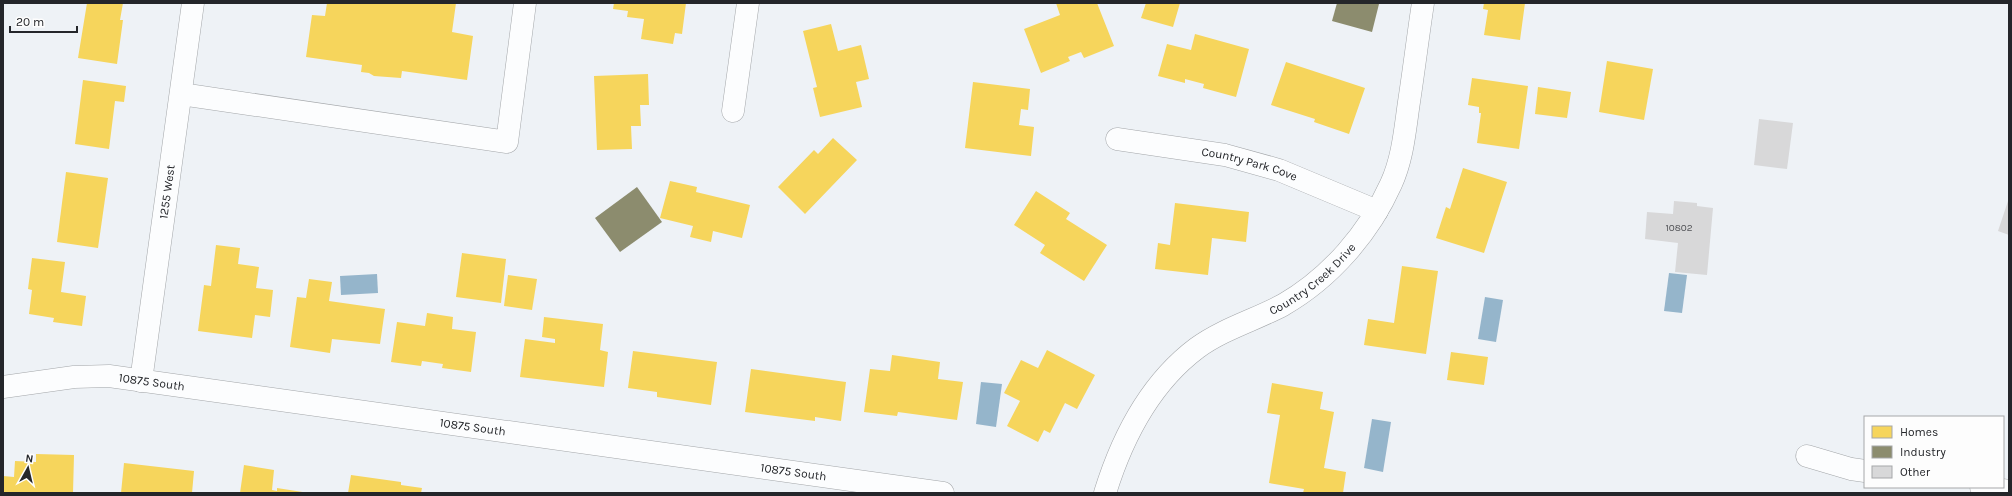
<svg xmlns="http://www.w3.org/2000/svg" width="2012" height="496" viewBox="0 0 2012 496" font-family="Karla,sans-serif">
<rect width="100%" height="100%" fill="#eef2f6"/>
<g fill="#95b5cb">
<path d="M 1669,273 L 1687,275 L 1682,313 L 1664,311 Z"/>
<path d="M 377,274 L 378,293 L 341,295 L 340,276 Z"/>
<path d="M 1485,297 L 1503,300 L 1496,342 L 1478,339 Z"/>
<path d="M 981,382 L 1002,384 L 996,427 L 976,424 Z"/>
<path d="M 1372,419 L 1391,422 L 1383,472 L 1364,468 Z"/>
</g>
<g fill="#f6d55c">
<path d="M 87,3 L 123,3 L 120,20 L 123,20 L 117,64 L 78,58 Z"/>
<path d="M 327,3 L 456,3 L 452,32 L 473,36 L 467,80 L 402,71 L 401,78 L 374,76 L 369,73 L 361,72 L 362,65 L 306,57 L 312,15 L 325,16 Z"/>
<path d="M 614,3 L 686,3 L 682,34 L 675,33 L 673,44 L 641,39 L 644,19 L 627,17 L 628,11 L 613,9 Z"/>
<path d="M 1056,3 L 1097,3 L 1114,46 L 1084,58 L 1081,52 L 1068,57 L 1070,61 L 1041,73 L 1024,29 L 1060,15 Z"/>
<path d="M 1146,3 L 1180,3 L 1173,27 L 1141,18 Z"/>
<path d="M 1484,3 L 1525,3 L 1520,40 L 1484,35 L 1488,10 L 1483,9 Z"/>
<path d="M 831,24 L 838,51 L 861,45 L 869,79 L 856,82 L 862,107 L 820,117 L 813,88 L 817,87 L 803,31 Z"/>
<path d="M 1195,34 L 1249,49 L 1236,97 L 1203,88 L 1204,84 L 1185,79 L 1185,83 L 1158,76 L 1167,44 L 1191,50 Z"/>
<path d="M 1607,61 L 1653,69 L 1644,120 L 1599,112 Z"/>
<path d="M 1286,62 L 1365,88 L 1349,134 L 1314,122 L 1315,119 L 1271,105 Z"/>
<path d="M 648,74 L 649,105 L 640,105 L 641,126 L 631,126 L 632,149 L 597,150 L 594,76 Z"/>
<path d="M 1472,78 L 1528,86 L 1519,149 L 1477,143 L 1481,113 L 1479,113 L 1479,107 L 1468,105 Z"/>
<path d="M 83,80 L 126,86 L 124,102 L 115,101 L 109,149 L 75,144 Z"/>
<path d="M 973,82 L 1030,89 L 1028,110 L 1021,109 L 1019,125 L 1034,127 L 1031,156 L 965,148 Z"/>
<path d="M 1538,87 L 1571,92 L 1567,118 L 1535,114 Z"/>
<path d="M 833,138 L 857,160 L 805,214 L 778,187 L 814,150 L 818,154 Z"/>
<path d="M 1463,168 L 1507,182 L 1484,253 L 1436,238 L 1446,207 L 1450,209 Z"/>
<path d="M 66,172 L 108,178 L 98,248 L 57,242 Z"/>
<path d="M 670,181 L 697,187 L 696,192 L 750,205 L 742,238 L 713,231 L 711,242 L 690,237 L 693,226 L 660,218 Z"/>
<path d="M 1036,191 L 1070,213 L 1066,219 L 1107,245 L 1084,281 L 1040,253 L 1045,245 L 1014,225 Z"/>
<path d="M 1175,203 L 1249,212 L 1246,242 L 1212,238 L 1208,275 L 1155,269 L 1158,243 L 1170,245 Z"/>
<path d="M 216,245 L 240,248 L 238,264 L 259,267 L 256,288 L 273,290 L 270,317 L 255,315 L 252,338 L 198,331 L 204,285 L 211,286 Z"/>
<path d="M 462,253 L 506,259 L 501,303 L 456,297 Z"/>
<path d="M 32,258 L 65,262 L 61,292 L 86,296 L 82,326 L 53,322 L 54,318 L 29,314 L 32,290 L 28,289 Z"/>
<path d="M 1402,266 L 1438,271 L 1426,354 L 1364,345 L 1368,319 L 1394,323 Z"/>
<path d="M 508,275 L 537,279 L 532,310 L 504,306 Z"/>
<path d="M 309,279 L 332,282 L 329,301 L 385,309 L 380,344 L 332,339 L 330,353 L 290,347 L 297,297 L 306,298 Z"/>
<path d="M 427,313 L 453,317 L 452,329 L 476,332 L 471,372 L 442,368 L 443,364 L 422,361 L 421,366 L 391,362 L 397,322 L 425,326 Z"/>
<path d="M 544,317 L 603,324 L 600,350 L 608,352 L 604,387 L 520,377 L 525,339 L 555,343 L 555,339 L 542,337 Z"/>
<path d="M 1047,350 L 1095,375 L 1077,409 L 1065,403 L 1050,433 L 1044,430 L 1038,442 L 1007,426 L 1020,401 L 1004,393 L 1021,360 L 1038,368 Z"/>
<path d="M 633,351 L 717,362 L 711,405 L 657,397 L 657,392 L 628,388 Z"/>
<path d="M 1451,352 L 1488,357 L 1484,385 L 1447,380 Z"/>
<path d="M 892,355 L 940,362 L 938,379 L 963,382 L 957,420 L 898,412 L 897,416 L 864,412 L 870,369 L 890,371 Z"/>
<path d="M 751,369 L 846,382 L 841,421 L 815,417 L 815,421 L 745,412 Z"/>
<path d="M 1272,383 L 1323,392 L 1320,409 L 1334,412 L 1324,468 L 1346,472 L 1343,493 L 1303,493 L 1304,489 L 1269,483 L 1280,415 L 1267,413 Z"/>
<path d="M 36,454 L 74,455 L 73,493 L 3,493 L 3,476 L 14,477 L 15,461 L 36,462 Z"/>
<path d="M 124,463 L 194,471 L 192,493 L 121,493 Z"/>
<path d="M 244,465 L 274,470 L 272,490 L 277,491 L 277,488 L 309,493 L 240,493 Z"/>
<path d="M 351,475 L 401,482 L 401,485 L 422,488 L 421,493 L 348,493 Z"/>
</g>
<g fill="#8c8c6e">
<path d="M 1337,3 L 1379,4 L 1372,32 L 1332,21 Z"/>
<path d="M 637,187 L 662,222 L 620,252 L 595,218 Z"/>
</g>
<g fill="#d8d8d9">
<path d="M 1759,119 L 1793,123 L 1787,169 L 1754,165 Z"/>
<path d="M 2009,198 L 2009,235 L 1998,231 Z"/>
<path d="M 1674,201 L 1697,203 L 1697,206 L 1713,208 L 1707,275 L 1675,272 L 1678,243 L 1645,239 L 1647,212 L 1673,214 Z"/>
</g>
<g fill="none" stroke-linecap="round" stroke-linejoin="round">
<defs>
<g id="minor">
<path d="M 181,94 L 507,142 L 525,3"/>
<path d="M 733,111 L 748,3"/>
<path id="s1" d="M 1117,139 L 1225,155 L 1279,170 L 1377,211"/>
<path id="s2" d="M 141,381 L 193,3"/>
<path id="s3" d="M 3,387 L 74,377 L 109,376 L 943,493"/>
<path d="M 1807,456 L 1851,469 L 1865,471"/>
<path d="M 1981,487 L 2009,491"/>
<path id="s4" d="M 1105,493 C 1122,438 1149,384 1197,348 C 1223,329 1255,320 1283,305 C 1330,278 1369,233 1391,184 C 1403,158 1405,129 1409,102 C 1414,69 1418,36 1423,3"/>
</g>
</defs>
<use href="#minor" stroke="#a3a6a9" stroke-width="23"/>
<use href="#minor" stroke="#fcfdfe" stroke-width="22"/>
</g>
<g text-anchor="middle" stroke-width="4" stroke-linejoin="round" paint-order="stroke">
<g font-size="10" fill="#515256">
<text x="1679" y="231">10802</text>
</g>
<g font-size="12" fill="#24262a" stroke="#fdfdfd">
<text dy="4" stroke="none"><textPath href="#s1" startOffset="135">Country Park Cove</textPath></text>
<text dy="4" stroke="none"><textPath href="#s2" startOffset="191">1255 West</textPath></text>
<text dy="4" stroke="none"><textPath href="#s4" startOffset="310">Country Creek Drive</textPath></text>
<text dy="4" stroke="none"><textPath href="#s3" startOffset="150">10875 South</textPath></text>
<text dy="4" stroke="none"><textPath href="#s3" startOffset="474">10875 South</textPath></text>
<text dy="4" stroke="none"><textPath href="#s3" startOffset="798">10875 South</textPath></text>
</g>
</g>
<rect width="2012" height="496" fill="none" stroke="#24262a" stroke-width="8"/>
<rect x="1864" y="416" width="140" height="72" fill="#fdfdfd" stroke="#a6a7a9"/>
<rect x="1872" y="426" width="20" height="12" fill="#f6d55c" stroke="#a6a7a9"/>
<text x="1900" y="436" font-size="12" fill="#24262a">Homes</text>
<rect x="1872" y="446" width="20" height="12" fill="#8c8c6e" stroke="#a6a7a9"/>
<text x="1900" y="456" font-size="12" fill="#24262a">Industry</text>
<rect x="1872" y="466" width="20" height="12" fill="#d8d8d9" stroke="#a6a7a9"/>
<text x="1900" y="476" font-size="12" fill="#24262a">Other</text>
<g transform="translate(28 468) rotate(8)" stroke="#fdfdfd" stroke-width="3" paint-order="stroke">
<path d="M0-3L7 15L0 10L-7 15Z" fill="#24262a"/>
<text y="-6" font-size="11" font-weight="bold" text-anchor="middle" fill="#24262a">N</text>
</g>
<path d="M10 26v6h67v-6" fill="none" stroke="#24262a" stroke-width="2"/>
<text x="16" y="26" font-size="12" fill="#24262a" stroke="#fdfdfd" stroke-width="3" paint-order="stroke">20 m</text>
</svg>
